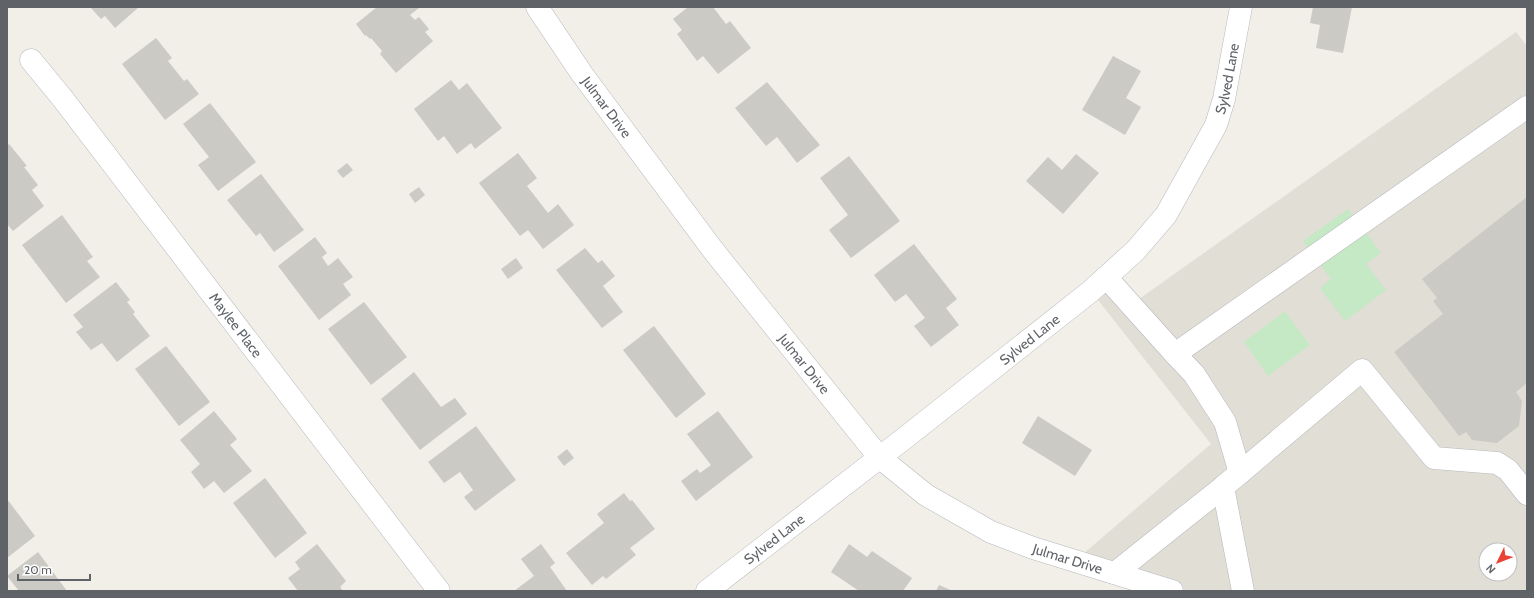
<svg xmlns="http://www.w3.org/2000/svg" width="1534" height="598" viewBox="0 0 1534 598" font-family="Cabin,sans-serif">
<rect width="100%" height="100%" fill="#f1efe8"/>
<path fill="#e1ded6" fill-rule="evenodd" d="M 1516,32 L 1527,46 L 1527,591 L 1172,591 L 1075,561 L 1211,444 L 1091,291 L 1115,269 L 1139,299 ZM 1486,550 L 1510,550 L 1510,574 L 1486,574 Z"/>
<g fill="#c5e8c5">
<path d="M 1348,209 L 1381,253 L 1366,264 L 1386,290 L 1345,321 L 1320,288 L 1331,279 L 1303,241 Z"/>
<path d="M 1285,311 L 1310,345 L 1268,376 L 1244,342 Z"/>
</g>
<g fill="#cccac5">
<path d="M 90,7 L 139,7 L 115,28 L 105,16 L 101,19 Z"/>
<path d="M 377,7 L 418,7 L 419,8 L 410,15 L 415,20 L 419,17 L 429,29 L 425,32 L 433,41 L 396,73 L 380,54 L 382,51 L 371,38 L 370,39 L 366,35 L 365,36 L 356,24 Z"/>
<path d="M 688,7 L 713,7 L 726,24 L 730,21 L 751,48 L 718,74 L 703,56 L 697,61 L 677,34 L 682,30 L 673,19 Z"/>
<path d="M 1313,7 L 1352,7 L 1343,53 L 1316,48 L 1320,25 L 1310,23 Z"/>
<path d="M 156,38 L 172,58 L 168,61 L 184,81 L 187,79 L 199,94 L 165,120 L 122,64 Z"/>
<path d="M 1113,56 L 1141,71 L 1126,98 L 1141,107 L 1125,135 L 1082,110 Z"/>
<path d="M 451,80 L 459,90 L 467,83 L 502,128 L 475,149 L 471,143 L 457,154 L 444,136 L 438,141 L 414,109 Z"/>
<path d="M 767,82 L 820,145 L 797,163 L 777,137 L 766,146 L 735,108 Z"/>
<path d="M 210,103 L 256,162 L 218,191 L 198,165 L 209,157 L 183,124 Z"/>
<path d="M 9,144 L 27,166 L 24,167 L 38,185 L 32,190 L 44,206 L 13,231 L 7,224 L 7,146 Z"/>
<path d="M 518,153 L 537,178 L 527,186 L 548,213 L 558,204 L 574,225 L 543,249 L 528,230 L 520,236 L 479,183 Z"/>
<path d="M 1076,154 L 1099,173 L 1063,214 L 1026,181 L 1048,157 L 1062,170 Z"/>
<path d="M 849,156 L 900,221 L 851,258 L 829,230 L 848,215 L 820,178 Z"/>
<path d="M 347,163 L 353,170 L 343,178 L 337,171 Z"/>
<path d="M 261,174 L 304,230 L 274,252 L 260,233 L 256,236 L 227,200 Z"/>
<path d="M 419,187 L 425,195 L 415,203 L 409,194 Z"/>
<path d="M 1527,197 L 1527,383 L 1516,392 L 1522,401 L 1519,426 L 1497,443 L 1472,440 L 1466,432 L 1459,436 L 1394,352 L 1443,314 L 1433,301 L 1437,298 L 1422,279 Z"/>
<path d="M 62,215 L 93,257 L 87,261 L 100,277 L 66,303 L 22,245 Z"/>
<path d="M 315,237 L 327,253 L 322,257 L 328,266 L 338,258 L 353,277 L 343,284 L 351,295 L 319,320 L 278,266 Z"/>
<path d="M 914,244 L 957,299 L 946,308 L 959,325 L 931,347 L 914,326 L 925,318 L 906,294 L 895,302 L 874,275 Z"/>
<path d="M 585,248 L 598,263 L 602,260 L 615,276 L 603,286 L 623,312 L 602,328 L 556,270 Z"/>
<path d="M 516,258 L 523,268 L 508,279 L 501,269 Z"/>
<path d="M 116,282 L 130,300 L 127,302 L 135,312 L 133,314 L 150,336 L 117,362 L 102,343 L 91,350 L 76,332 L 83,327 L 73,315 Z"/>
<path d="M 364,302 L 407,357 L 371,385 L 328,329 Z"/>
<path d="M 654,326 L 706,394 L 676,418 L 623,350 Z"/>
<path d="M 166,346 L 210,402 L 179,426 L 135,369 Z"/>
<path d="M 414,372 L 441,407 L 455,398 L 467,414 L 420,450 L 381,399 Z"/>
<path d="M 214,411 L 237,439 L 230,445 L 252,471 L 224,493 L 214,481 L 204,489 L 191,472 L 200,464 L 180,440 Z"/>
<path d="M 718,411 L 753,457 L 696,501 L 681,481 L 697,469 L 700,473 L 711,465 L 687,434 Z"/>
<path d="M 1038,416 L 1092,450 L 1075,476 L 1022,443 Z"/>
<path d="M 476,426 L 516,480 L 475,511 L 464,497 L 473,490 L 460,472 L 444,483 L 428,462 Z"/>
<path d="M 567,449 L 574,458 L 564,466 L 557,457 Z"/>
<path d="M 265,478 L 307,533 L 275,558 L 233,503 Z"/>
<path d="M 624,493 L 630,501 L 632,500 L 655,529 L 630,548 L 636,555 L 606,579 L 603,576 L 592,585 L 566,553 L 604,523 L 597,514 Z"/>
<path d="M 7,499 L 35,536 L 7,558 Z"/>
<path d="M 317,544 L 346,581 L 340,587 L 343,591 L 298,591 L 288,578 L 300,569 L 295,562 Z"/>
<path d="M 541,544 L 555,563 L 550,567 L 567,591 L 514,591 L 534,576 L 521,559 Z"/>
<path d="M 849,544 L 867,557 L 872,551 L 912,578 L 903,591 L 859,591 L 831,572 Z"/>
<path d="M 38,552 L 67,591 L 19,591 L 7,576 Z"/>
<path d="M 939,585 L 953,591 L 936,591 Z"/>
</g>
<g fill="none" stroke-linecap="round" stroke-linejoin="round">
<defs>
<g id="minor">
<path id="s1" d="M 537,7 L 582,74 L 713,250 L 879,457 L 926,495 L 991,532 L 1033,548 L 1172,591"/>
<path id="s2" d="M 31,60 L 63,99 L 439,591"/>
<path d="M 1106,277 L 1175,354 L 1194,374 L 1225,422 L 1240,473"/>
<path d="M 1175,354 L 1527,107"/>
<path d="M 1223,487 L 1243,591"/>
<path d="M 1115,573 L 1223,487 L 1362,370 L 1434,458 L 1497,463 L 1508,470 L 1527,494"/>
<path id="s3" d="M 707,591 L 901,441 L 1091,291 L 1136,250 L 1166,215 L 1216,125 L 1224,99 L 1241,7"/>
</g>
</defs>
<use href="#minor" stroke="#b5b8bc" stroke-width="23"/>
<use href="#minor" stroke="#fff" stroke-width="22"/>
</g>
<g text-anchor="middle" stroke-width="4" stroke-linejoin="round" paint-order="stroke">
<g font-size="14" fill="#5f6368" stroke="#fff">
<text dy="5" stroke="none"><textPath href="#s3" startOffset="745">Sylved Lane</textPath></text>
<text dy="5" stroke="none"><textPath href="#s1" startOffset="122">Julmar Drive</textPath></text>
<text dy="5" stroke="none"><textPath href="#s2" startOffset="335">Maylee Place</textPath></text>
<text dy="5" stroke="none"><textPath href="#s3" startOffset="409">Sylved Lane</textPath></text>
<text dy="5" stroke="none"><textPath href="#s1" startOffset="446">Julmar Drive</textPath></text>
<text dy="5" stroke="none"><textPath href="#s3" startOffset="85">Sylved Lane</textPath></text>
<text dy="5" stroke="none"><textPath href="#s1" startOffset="782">Julmar Drive</textPath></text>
</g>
</g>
<rect width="1534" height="598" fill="none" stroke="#5f6368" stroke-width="16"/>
<g transform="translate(1498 562) rotate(227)"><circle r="19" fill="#ffffff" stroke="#bfc1c3"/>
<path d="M0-3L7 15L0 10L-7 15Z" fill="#ea4335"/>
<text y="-6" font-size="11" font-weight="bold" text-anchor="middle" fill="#5f6368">N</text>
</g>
<path d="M18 574v6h72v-6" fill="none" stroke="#5f6368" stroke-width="2"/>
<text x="24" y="574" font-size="12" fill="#5f6368" stroke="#ffffff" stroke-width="3" paint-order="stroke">20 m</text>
</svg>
